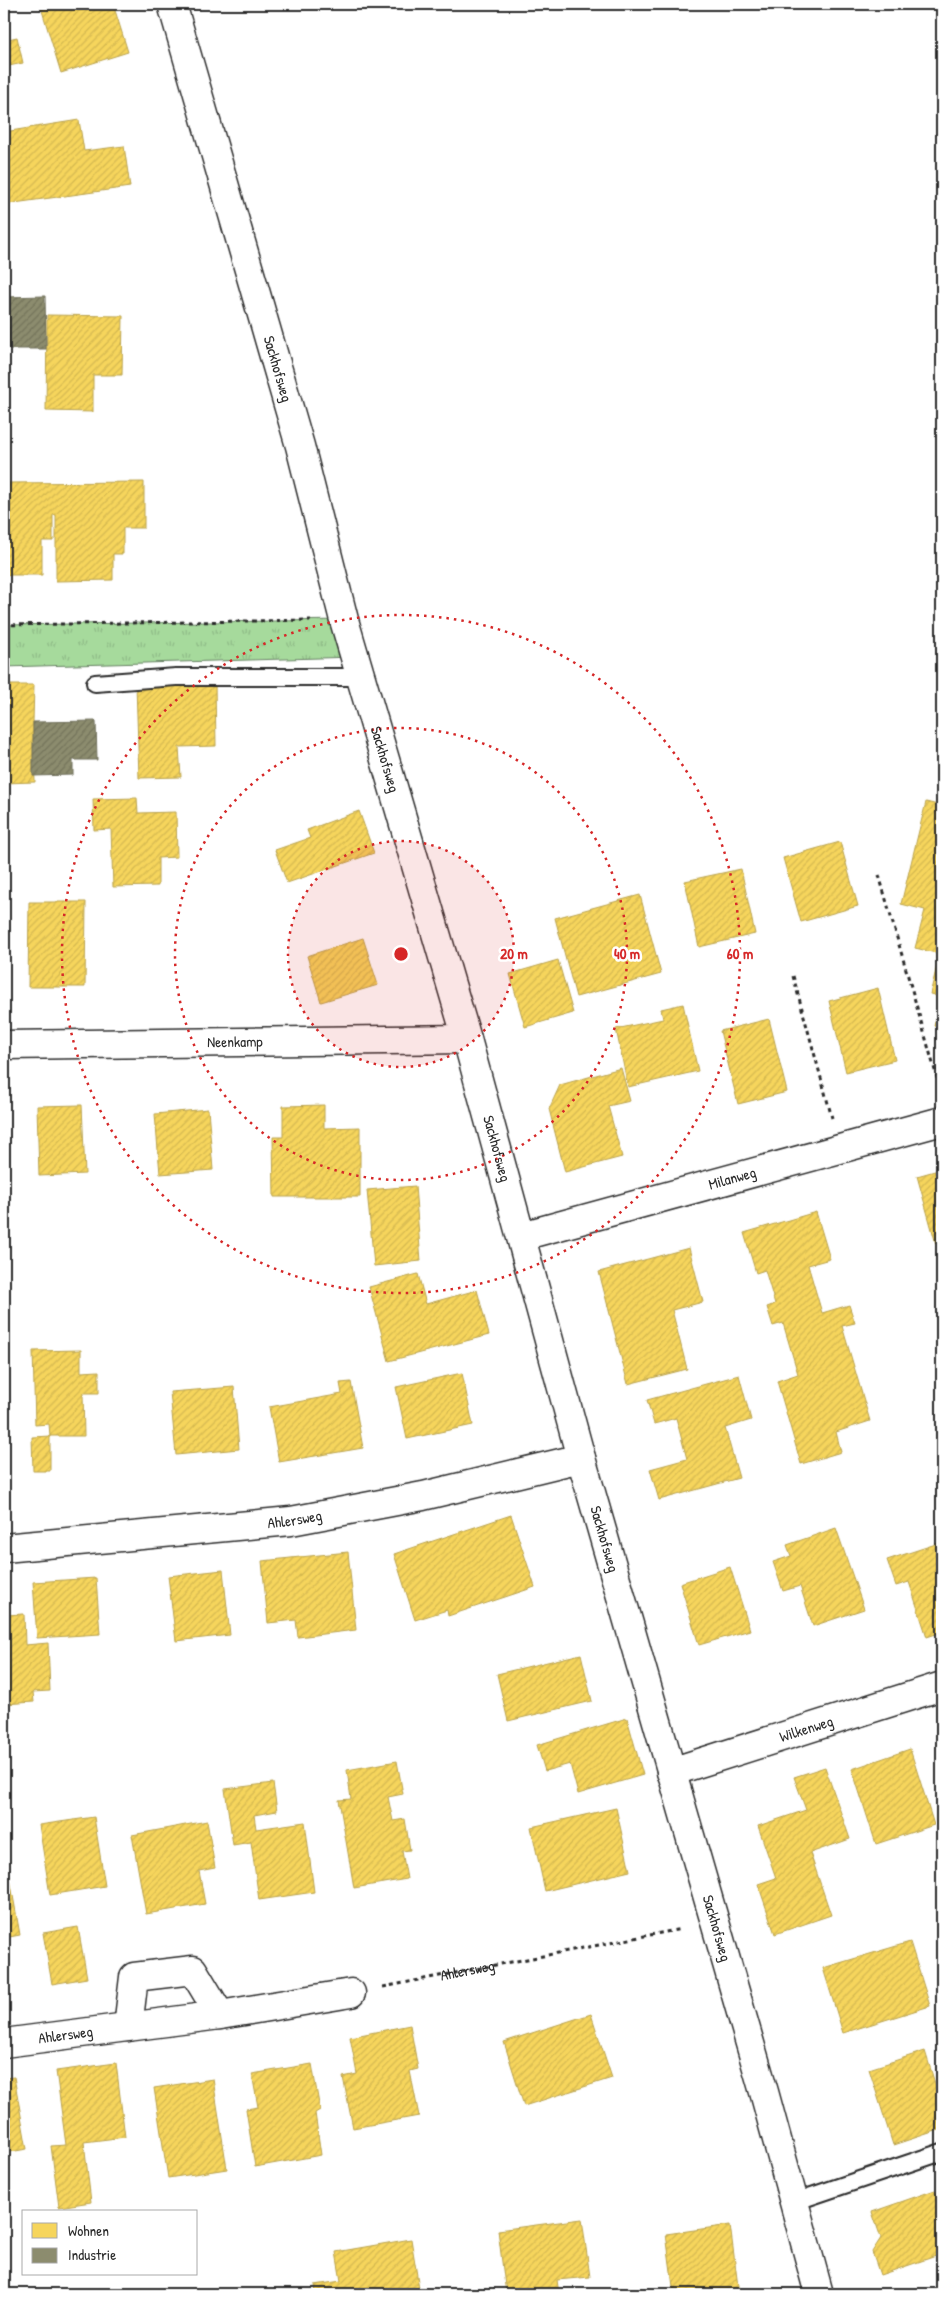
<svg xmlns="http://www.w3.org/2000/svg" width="946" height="2298" viewBox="0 0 946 2298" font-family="'Patrick Hand',sans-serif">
<defs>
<pattern id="grass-tufts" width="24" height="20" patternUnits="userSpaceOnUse" patternTransform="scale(1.25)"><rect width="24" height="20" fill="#a6da9c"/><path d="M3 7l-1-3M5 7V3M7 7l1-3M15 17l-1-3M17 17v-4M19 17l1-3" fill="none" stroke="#8fbb87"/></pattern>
<pattern id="homes-hatch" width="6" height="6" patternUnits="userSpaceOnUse" patternTransform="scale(1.25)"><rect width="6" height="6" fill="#f6d55c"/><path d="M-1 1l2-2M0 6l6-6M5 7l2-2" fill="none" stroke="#d3b750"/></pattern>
<pattern id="industry-hatch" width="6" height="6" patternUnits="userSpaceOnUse" patternTransform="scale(1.25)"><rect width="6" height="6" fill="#8c8c6e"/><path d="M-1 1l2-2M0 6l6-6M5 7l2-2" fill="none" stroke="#73735b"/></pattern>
</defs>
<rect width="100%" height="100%" fill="#fff"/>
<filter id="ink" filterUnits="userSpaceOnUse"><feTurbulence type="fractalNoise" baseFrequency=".02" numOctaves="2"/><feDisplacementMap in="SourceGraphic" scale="10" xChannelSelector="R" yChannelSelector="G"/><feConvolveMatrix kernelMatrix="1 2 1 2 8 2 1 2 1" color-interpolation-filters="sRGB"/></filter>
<g filter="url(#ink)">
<path fill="url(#grass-tufts)" stroke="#688264" d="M 344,620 L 355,657 L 4,667 L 4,625 Z"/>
<g fill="url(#homes-hatch)" stroke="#b9a24d">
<path d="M 40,4 L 113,4 L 128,52 L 61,73 Z"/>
<path d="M 17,37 L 23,63 L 4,67 L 4,40 Z"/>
<path d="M 79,120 L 84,151 L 124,146 L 130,187 L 7,204 L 4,132 Z"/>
<path d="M 47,315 L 123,316 L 122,375 L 93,375 L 93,412 L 46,411 Z"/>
<path d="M 144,482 L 144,528 L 123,528 L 123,554 L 113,554 L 113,580 L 56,581 L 56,515 L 53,515 L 53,541 L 42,541 L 42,575 L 4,575 L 5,483 Z"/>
<path d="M 215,683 L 216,746 L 179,747 L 181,777 L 139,778 L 136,685 Z"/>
<path d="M 4,685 L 34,685 L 33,722 L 35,782 L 4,783 Z"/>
<path d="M 137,798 L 138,813 L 176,812 L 177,857 L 158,858 L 158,886 L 113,887 L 111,829 L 94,830 L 93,799 Z"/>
<path d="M 926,802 L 942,806 L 942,1028 L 934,1026 L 942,997 L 930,994 L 940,954 L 915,948 L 925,910 L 901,904 Z"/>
<path d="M 359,811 L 374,853 L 287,883 L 275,850 L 310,838 L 307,830 Z"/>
<path d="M 840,842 L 858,906 L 801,922 L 783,858 Z"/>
<path d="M 741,869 L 755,934 L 699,947 L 685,881 Z"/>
<path d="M 640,895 L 661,974 L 576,997 L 555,918 Z"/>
<path d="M 29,902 L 86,902 L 85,987 L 28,987 Z"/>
<path d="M 363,938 L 378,985 L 321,1002 L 307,956 Z"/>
<path d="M 558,960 L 573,1013 L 525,1027 L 510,974 Z"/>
<path d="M 878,988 L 895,1060 L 846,1072 L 829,1001 Z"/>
<path d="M 683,1004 L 698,1071 L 628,1087 L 616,1029 L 663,1019 L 661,1009 Z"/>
<path d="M 769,1019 L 787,1092 L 738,1104 L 720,1031 Z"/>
<path d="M 621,1068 L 630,1101 L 608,1106 L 622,1157 L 565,1172 L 549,1109 L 560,1085 Z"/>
<path d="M 82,1105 L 85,1174 L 39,1176 L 37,1106 Z"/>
<path d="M 324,1105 L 324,1128 L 360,1127 L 360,1197 L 274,1197 L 273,1137 L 283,1137 L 283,1106 Z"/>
<path d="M 208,1109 L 213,1170 L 160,1174 L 155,1114 Z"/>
<path d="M 942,1169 L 942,1242 L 936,1244 L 917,1176 Z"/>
<path d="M 415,1186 L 421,1261 L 374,1266 L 367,1190 Z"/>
<path d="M 816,1212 L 830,1259 L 808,1265 L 822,1313 L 849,1305 L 855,1323 L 842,1326 L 870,1421 L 836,1432 L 841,1452 L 801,1464 L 777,1381 L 798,1374 L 783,1323 L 773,1326 L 767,1307 L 775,1304 L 765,1270 L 756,1273 L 744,1233 Z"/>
<path d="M 689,1248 L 703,1302 L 672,1310 L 687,1369 L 628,1384 L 599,1272 Z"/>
<path d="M 418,1274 L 426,1304 L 477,1290 L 489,1335 L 389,1361 L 369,1287 Z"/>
<path d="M 4,1277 L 9,1437 L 4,1438 Z"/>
<path d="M 81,1350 L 81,1372 L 99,1371 L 99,1393 L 83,1393 L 84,1436 L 50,1436 L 49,1424 L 35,1425 L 33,1351 Z"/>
<path d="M 462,1373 L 473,1425 L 407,1439 L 396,1387 Z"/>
<path d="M 739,1375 L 751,1420 L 725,1428 L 739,1478 L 659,1500 L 650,1469 L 687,1459 L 676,1418 L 654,1424 L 647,1400 Z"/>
<path d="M 351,1382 L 363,1448 L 279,1462 L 269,1407 L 342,1394 L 340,1383 Z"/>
<path d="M 234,1387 L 239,1449 L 176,1455 L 170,1392 Z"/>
<path d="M 50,1436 L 50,1471 L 33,1471 L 32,1437 Z"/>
<path d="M 511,1515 L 535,1587 L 448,1616 L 447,1610 L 415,1620 L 394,1554 Z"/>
<path d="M 836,1528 L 864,1609 L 813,1626 L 800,1586 L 783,1591 L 773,1562 L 791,1556 L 787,1545 Z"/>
<path d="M 942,1542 L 942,1632 L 927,1637 L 909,1582 L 896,1586 L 887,1560 Z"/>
<path d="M 348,1552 L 356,1630 L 298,1637 L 296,1620 L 268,1623 L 262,1561 Z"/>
<path d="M 730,1567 L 750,1630 L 699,1645 L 680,1583 Z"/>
<path d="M 223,1570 L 230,1635 L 176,1641 L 168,1576 Z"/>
<path d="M 96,1578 L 100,1634 L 37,1638 L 33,1582 Z"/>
<path d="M 24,1614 L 25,1645 L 48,1643 L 50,1691 L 33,1692 L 34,1702 L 4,1704 L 4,1615 Z"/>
<path d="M 581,1654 L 592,1701 L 508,1721 L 497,1674 Z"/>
<path d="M 627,1718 L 643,1775 L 578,1794 L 570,1764 L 545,1771 L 537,1745 Z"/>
<path d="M 910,1749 L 934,1825 L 876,1844 L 852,1769 Z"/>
<path d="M 397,1761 L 403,1794 L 388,1797 L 393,1821 L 405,1819 L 410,1850 L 402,1851 L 407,1879 L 354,1888 L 339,1800 L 351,1799 L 347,1770 Z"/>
<path d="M 825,1767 L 850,1839 L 810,1853 L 831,1915 L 775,1934 L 758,1884 L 776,1878 L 758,1826 L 806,1810 L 794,1777 Z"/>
<path d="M 273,1783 L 277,1811 L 254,1815 L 256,1829 L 305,1822 L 314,1892 L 259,1900 L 251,1842 L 233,1845 L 225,1789 Z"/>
<path d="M 616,1808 L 630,1871 L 545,1891 L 531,1827 Z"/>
<path d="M 94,1817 L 105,1886 L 50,1895 L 39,1825 Z"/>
<path d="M 207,1821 L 215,1868 L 199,1871 L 205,1904 L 146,1914 L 132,1835 Z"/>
<path d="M 6,1856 L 20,1935 L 4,1938 L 4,1857 Z"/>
<path d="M 78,1927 L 87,1978 L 52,1984 L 43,1933 Z"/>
<path d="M 910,1942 L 930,2006 L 843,2033 L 823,1968 Z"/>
<path d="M 591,2014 L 612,2078 L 524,2106 L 504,2042 Z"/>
<path d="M 410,2025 L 418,2069 L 410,2071 L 419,2116 L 353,2128 L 343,2077 L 357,2074 L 350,2037 Z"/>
<path d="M 925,2051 L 942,2106 L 942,2129 L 893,2145 L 869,2069 Z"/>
<path d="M 116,2063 L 125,2137 L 84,2142 L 91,2202 L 59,2207 L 51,2146 L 66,2145 L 56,2071 Z"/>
<path d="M 312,2064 L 320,2110 L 315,2113 L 321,2155 L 255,2167 L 246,2109 L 258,2107 L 252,2074 Z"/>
<path d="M 14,2077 L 27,2149 L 4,2153 L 4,2078 Z"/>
<path d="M 213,2079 L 227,2169 L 168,2178 L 154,2088 Z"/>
<path d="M 935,2190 L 942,2211 L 942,2254 L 880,2275 L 872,2252 L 881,2238 L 872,2212 Z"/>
<path d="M 582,2219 L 590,2277 L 557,2280 L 559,2294 L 506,2294 L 498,2230 Z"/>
<path d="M 730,2225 L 739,2294 L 674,2294 L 666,2234 Z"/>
<path d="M 411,2239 L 420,2294 L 316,2294 L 315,2285 L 341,2281 L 336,2252 Z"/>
</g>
<g fill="url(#industry-hatch)" stroke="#6f6f5a">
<path d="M 4,166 L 7,214 L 4,214 Z"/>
<path d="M 45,296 L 46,349 L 10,349 L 4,328 L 4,297 Z"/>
<path d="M 96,721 L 97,760 L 73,760 L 73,775 L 33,776 L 33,722 Z"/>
</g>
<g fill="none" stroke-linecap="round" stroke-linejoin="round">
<defs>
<g id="service">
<path d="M 95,683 L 176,677 L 361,677"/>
<path d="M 794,2202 L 942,2152"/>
</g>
<g id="minor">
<path id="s2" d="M 172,4 L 300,446 L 344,620 L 467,1039 L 581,1458 L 764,2092 L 819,2294"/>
<path id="s3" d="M 4,1045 L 467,1039"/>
<path id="s4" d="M 522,1236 L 942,1121"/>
<path id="s5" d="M 4,1548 L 291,1521 L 423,1496 L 581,1458"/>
<path id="s6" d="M 671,1772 L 942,1686"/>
<path d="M 128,2027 L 134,1977 L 193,1970 L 220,2015"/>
<path id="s7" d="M 4,2043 L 220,2015 L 351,1993"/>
</g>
</defs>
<use href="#service" stroke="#2b2b2b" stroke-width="20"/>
<use href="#minor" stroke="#2b2b2b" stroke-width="31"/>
<g stroke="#2b2b2b" stroke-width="3" stroke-dasharray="4 4" stroke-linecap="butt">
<path d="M 4,625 L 311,620"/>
<path d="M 879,875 L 940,1088"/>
<path d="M 793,976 L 832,1118"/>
<path id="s1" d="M 383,1987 L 681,1929"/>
</g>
<use href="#service" stroke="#fff" stroke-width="16"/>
<use href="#minor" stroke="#fff" stroke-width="28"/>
</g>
</g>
<circle cx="401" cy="954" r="113" fill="#d62828" fill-opacity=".12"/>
<g fill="none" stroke="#d62828" stroke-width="2.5" stroke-dasharray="2.5 5">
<circle cx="401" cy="954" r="113"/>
<circle cx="401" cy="954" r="226"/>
<circle cx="401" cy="954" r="339"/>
</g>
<g text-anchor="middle" stroke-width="5" stroke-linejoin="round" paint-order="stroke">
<g font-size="15" fill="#2b2b2b" stroke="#fff">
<text dy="5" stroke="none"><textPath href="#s2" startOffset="380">Sackhofsweg</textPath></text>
<text dy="5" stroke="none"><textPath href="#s2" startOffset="785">Sackhofsweg</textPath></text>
<text dy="5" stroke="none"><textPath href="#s3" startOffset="231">Neenkamp</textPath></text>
<text dy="5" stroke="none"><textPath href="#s2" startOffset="1190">Sackhofsweg</textPath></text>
<text dy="5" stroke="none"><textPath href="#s4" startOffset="218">Milanweg</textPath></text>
<text dy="5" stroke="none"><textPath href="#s5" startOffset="292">Ahlersweg</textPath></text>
<text dy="5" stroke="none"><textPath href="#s2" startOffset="1595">Sackhofsweg</textPath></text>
<text dy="5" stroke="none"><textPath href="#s6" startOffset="142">Wilkenweg</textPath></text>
<text dy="5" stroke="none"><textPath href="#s2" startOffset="2000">Sackhofsweg</textPath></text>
<text dy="5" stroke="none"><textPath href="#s1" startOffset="86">Ahlersweg</textPath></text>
<text dy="5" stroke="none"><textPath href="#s7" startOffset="62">Ahlersweg</textPath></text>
</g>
</g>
<circle cx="401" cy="954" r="8" fill="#d62828" stroke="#fff" stroke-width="2.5"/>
<g font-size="15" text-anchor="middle" font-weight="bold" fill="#d62828" stroke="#fff" stroke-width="5" stroke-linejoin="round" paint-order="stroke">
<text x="514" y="959">20 m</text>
<text x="627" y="959">40 m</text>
<text x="740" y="959">60 m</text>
</g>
<rect width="946" height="2298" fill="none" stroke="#fff" stroke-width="20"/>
<rect x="10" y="10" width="926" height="2278" fill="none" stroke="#2b2b2b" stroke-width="2" filter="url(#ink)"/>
<rect x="22" y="2210" width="175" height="65" fill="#ffffff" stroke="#aaaaaa"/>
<rect x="32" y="2223" width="25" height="15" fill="#f6d55c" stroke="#aaaaaa"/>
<text x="68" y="2236" font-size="15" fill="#2b2b2b">Wohnen</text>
<rect x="32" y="2248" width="25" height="15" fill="#8c8c6e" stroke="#aaaaaa"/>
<text x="68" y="2260" font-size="15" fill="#2b2b2b">Industrie</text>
</svg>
